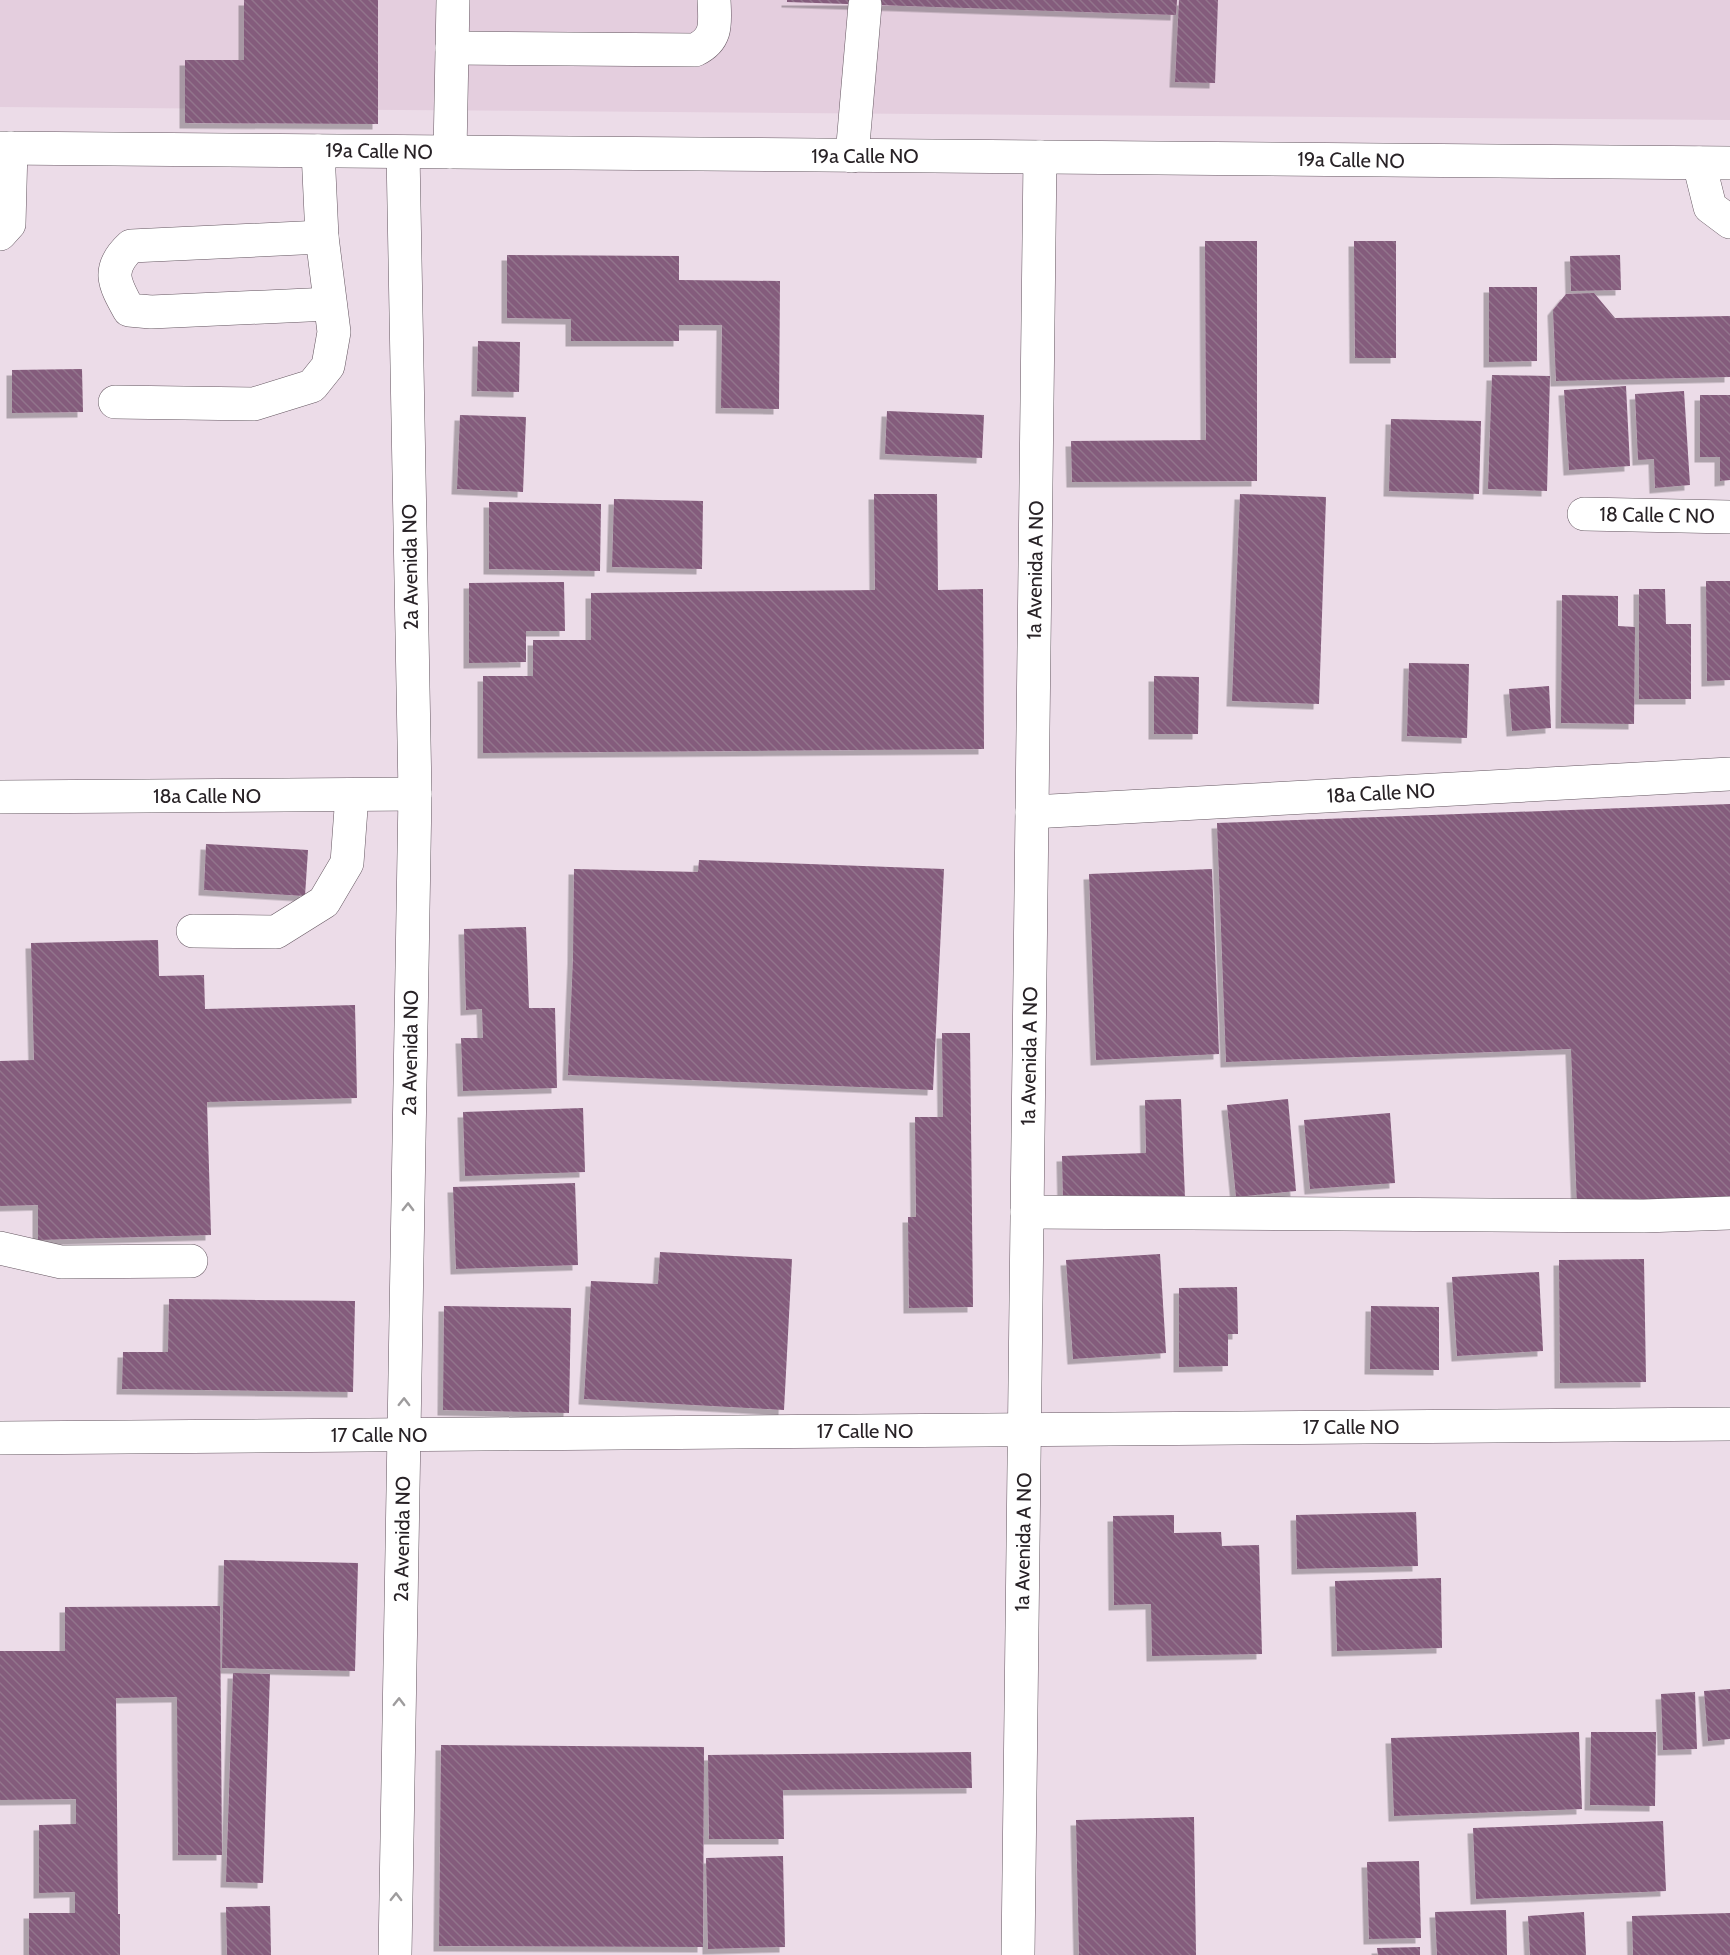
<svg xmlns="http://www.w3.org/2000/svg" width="1730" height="1955" viewBox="0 0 1730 1955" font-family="Cabin,sans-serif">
<defs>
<pattern id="building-back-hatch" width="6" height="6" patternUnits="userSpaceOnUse" patternTransform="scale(1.5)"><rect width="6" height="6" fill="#845b7b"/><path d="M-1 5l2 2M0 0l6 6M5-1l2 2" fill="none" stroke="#92748c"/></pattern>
<filter id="shadow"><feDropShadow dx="-5.5" dy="5.5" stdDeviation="0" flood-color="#0004"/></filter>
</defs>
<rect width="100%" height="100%" fill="#ecdce8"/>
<path fill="#e4cede" d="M 0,0 L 1730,0 L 1730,120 L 0,107 Z"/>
<g fill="url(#building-back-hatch)" filter="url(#shadow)">
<path d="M 244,0 L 378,0 L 378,124 L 185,123 L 185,60 L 244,60 Z"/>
<path d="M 787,0 L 1177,0 L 1176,15 L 787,2 Z"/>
<path d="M 1179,0 L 1218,0 L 1215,83 L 1175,82 Z"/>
<path d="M 1205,241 L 1257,241 L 1257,481 L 1072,482 L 1071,441 L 1206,440 Z"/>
<path d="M 1354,241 L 1396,241 L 1396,358 L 1355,358 Z"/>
<path d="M 507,255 L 679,256 L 679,280 L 780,281 L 779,409 L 721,408 L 722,325 L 679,325 L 679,341 L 571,341 L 571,319 L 507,318 Z"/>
<path d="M 1620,255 L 1621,290 L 1571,291 L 1570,256 Z"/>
<path d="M 1489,287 L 1537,287 L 1537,361 L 1489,362 Z"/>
<path d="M 1594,293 L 1615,318 L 1730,316 L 1730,377 L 1556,381 L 1553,310 L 1566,294 Z"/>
<path d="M 478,341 L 520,342 L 519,392 L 477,391 Z"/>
<path d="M 82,369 L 83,412 L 12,413 L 12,370 Z"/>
<path d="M 1492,375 L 1550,376 L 1547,491 L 1488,489 Z"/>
<path d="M 1626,386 L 1630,466 L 1569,470 L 1564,390 Z"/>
<path d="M 1684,391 L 1690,485 L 1655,488 L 1654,459 L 1638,460 L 1635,394 Z"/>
<path d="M 1700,395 L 1730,395 L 1730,480 L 1720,481 L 1720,457 L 1700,457 Z"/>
<path d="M 887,411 L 984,415 L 982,458 L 885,454 Z"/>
<path d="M 460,415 L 526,417 L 523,492 L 457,489 Z"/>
<path d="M 1391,419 L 1481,421 L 1479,494 L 1389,491 Z"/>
<path d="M 874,494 L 937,494 L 938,590 L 983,589 L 984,749 L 483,753 L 483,676 L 533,676 L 533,640 L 591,640 L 591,593 L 875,590 Z"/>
<path d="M 1240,494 L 1326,497 L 1319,704 L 1232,701 Z"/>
<path d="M 614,499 L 703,501 L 702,569 L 612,567 Z"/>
<path d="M 489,502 L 601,504 L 600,571 L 489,569 Z"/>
<path d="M 1706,581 L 1730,581 L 1730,680 L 1707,681 Z"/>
<path d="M 564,582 L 565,631 L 526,631 L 526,662 L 469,663 L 469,583 Z"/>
<path d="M 1639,589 L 1665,589 L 1666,624 L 1691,624 L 1691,699 L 1639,699 Z"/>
<path d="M 1562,595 L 1618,596 L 1618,626 L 1635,627 L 1634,724 L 1561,723 Z"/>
<path d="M 1409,663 L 1469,664 L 1467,738 L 1407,736 Z"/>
<path d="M 1154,676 L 1199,677 L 1198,734 L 1154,734 Z"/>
<path d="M 1549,686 L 1551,728 L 1512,731 L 1509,689 Z"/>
<path d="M 1730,804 L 1730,1203 L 1577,1208 L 1571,1049 L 1226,1062 L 1217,823 Z"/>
<path d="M 206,844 L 308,850 L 305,896 L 204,890 Z"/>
<path d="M 699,860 L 944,869 L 933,1090 L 568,1075 L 573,958 L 574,869 L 698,872 Z"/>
<path d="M 1212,869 L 1219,1054 L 1096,1060 L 1089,874 Z"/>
<path d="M 526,927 L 529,1008 L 555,1008 L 557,1088 L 463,1091 L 461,1038 L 483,1038 L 482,1009 L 466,1010 L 464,929 Z"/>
<path d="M 158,940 L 159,976 L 204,975 L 205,1009 L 355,1005 L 357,1098 L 207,1102 L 211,1235 L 38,1240 L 38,1205 L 0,1206 L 0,1061 L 34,1060 L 31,943 Z"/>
<path d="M 942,1033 L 970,1033 L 973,1307 L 909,1308 L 908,1217 L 916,1217 L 915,1117 L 943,1117 Z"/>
<path d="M 1181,1099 L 1185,1198 L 1063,1201 L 1062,1156 L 1146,1153 L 1145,1100 Z"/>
<path d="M 1288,1099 L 1296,1191 L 1236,1197 L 1227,1105 Z"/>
<path d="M 583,1108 L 585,1172 L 465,1176 L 463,1112 Z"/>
<path d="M 1390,1113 L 1395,1183 L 1310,1189 L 1304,1120 Z"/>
<path d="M 575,1183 L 578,1265 L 456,1269 L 453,1187 Z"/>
<path d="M 660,1252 L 792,1259 L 784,1410 L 584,1399 L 591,1281 L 658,1284 Z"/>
<path d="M 1160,1254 L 1166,1353 L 1073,1359 L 1066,1260 Z"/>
<path d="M 1644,1259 L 1646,1382 L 1560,1383 L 1559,1260 Z"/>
<path d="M 1539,1272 L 1543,1351 L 1457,1356 L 1452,1277 Z"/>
<path d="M 1237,1287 L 1238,1334 L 1228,1334 L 1228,1366 L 1179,1367 L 1179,1288 Z"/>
<path d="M 169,1299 L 355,1301 L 353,1392 L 122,1389 L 123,1352 L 168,1352 Z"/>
<path d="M 444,1306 L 571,1308 L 569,1413 L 443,1410 Z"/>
<path d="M 1371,1306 L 1439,1307 L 1439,1370 L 1370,1369 Z"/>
<path d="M 1416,1512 L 1418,1566 L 1297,1569 L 1296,1515 Z"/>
<path d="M 1174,1515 L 1174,1533 L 1221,1532 L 1222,1546 L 1259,1545 L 1262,1654 L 1152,1656 L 1151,1604 L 1114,1605 L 1113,1516 Z"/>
<path d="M 224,1560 L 358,1563 L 355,1671 L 222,1668 Z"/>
<path d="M 1441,1578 L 1442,1648 L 1337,1651 L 1335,1581 Z"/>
<path d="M 220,1606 L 222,1855 L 178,1855 L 177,1697 L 116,1698 L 118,1914 L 120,1914 L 120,1955 L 29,1955 L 29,1913 L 75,1913 L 75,1892 L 39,1893 L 39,1825 L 76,1824 L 76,1799 L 0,1800 L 0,1651 L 65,1651 L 65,1607 Z"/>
<path d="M 233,1673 L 270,1674 L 263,1883 L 226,1882 Z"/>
<path d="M 1730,1689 L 1730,1739 L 1708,1741 L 1704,1691 Z"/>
<path d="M 1695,1692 L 1697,1749 L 1663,1750 L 1661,1694 Z"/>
<path d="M 1579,1732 L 1582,1809 L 1394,1816 L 1391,1738 Z"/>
<path d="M 1591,1732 L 1656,1732 L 1655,1806 L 1590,1805 Z"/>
<path d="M 441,1745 L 704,1747 L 703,1947 L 439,1946 Z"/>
<path d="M 971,1752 L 972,1788 L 783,1790 L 784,1839 L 709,1839 L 708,1755 Z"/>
<path d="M 1194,1817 L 1196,1955 L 1079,1955 L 1076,1820 Z"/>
<path d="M 1663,1821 L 1666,1891 L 1476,1899 L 1473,1828 Z"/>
<path d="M 783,1856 L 785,1947 L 708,1949 L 706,1858 Z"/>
<path d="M 1419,1861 L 1421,1938 L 1369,1939 L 1367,1862 Z"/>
<path d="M 270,1906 L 271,1955 L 227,1955 L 226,1907 Z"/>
<path d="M 1506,1910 L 1507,1955 L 1437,1955 L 1435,1912 Z"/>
<path d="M 1584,1912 L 1586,1955 L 1530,1955 L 1528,1916 Z"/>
<path d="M 1730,1913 L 1730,1955 L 1633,1955 L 1632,1916 Z"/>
<path d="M 1420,1947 L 1420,1955 L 1378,1955 L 1377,1948 Z"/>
</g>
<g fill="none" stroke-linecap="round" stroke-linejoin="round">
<defs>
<g id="minor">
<path d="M 452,48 L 695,50 C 718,39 715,23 714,0"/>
<path d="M 0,148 L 1730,163"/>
<path d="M 450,152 L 453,0"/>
<path d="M 852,156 L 865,5"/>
<path d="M 1699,163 L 1710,207 L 1730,222"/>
<path d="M 0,234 L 9,224 L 11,148"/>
<path d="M 322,237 L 131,246 C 106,269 114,283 129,310 L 151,312 L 330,304"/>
<path d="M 115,402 L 254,404 L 312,386 L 328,366 L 334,332 L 322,237 L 318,151"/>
<path d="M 1584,514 L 1730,517"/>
<path d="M 0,797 L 415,794"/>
<path d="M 1032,812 L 1730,774"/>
<path d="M 193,931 L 276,932 L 324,902 L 347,863 L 352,795"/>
<path d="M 1027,1212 L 1644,1216 L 1730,1213"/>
<path d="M 0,1248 L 61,1262 L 191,1261"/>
<path d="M 0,1438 L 1730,1424"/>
<path d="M 395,1955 L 415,794 L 403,152"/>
<path d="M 1018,1955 L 1040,157"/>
</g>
</defs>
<use href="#minor" stroke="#645660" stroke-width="34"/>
<use href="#minor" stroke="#fff" stroke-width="33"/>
</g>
<defs><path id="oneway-chevron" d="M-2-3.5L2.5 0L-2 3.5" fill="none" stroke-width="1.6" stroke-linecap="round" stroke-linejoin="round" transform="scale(1.5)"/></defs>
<g stroke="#9e9c9d">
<use href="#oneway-chevron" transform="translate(408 1207) rotate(-89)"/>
<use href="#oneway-chevron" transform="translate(404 1402) rotate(-89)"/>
<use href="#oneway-chevron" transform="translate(399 1702) rotate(-89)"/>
<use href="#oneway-chevron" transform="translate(396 1897) rotate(-89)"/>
</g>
<g text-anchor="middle" stroke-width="6" stroke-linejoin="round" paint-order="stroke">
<g font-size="20" fill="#282226" stroke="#fff">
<text transform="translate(379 151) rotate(1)" y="7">19a Calle NO</text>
<text x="865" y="163">19a Calle NO</text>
<text transform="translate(1351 160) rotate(1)" y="7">19a Calle NO</text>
<text transform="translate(1657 515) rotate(1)" y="7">18 Calle C NO</text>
<text transform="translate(410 567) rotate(-91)" y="7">2a Avenida NO</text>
<text transform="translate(1035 570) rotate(-89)" y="7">1a Avenida A NO</text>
<text transform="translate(1381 793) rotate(-3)" y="7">18a Calle NO</text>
<text x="207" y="803">18a Calle NO</text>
<text transform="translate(410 1053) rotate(-89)" y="7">2a Avenida NO</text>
<text transform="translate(1029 1056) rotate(-89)" y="7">1a Avenida A NO</text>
<text x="1351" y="1434">17 Calle NO</text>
<text x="865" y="1438">17 Calle NO</text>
<text x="379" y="1442">17 Calle NO</text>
<text transform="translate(402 1539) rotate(-89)" y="7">2a Avenida NO</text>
<text transform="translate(1023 1542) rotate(-89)" y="7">1a Avenida A NO</text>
</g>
</g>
</svg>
